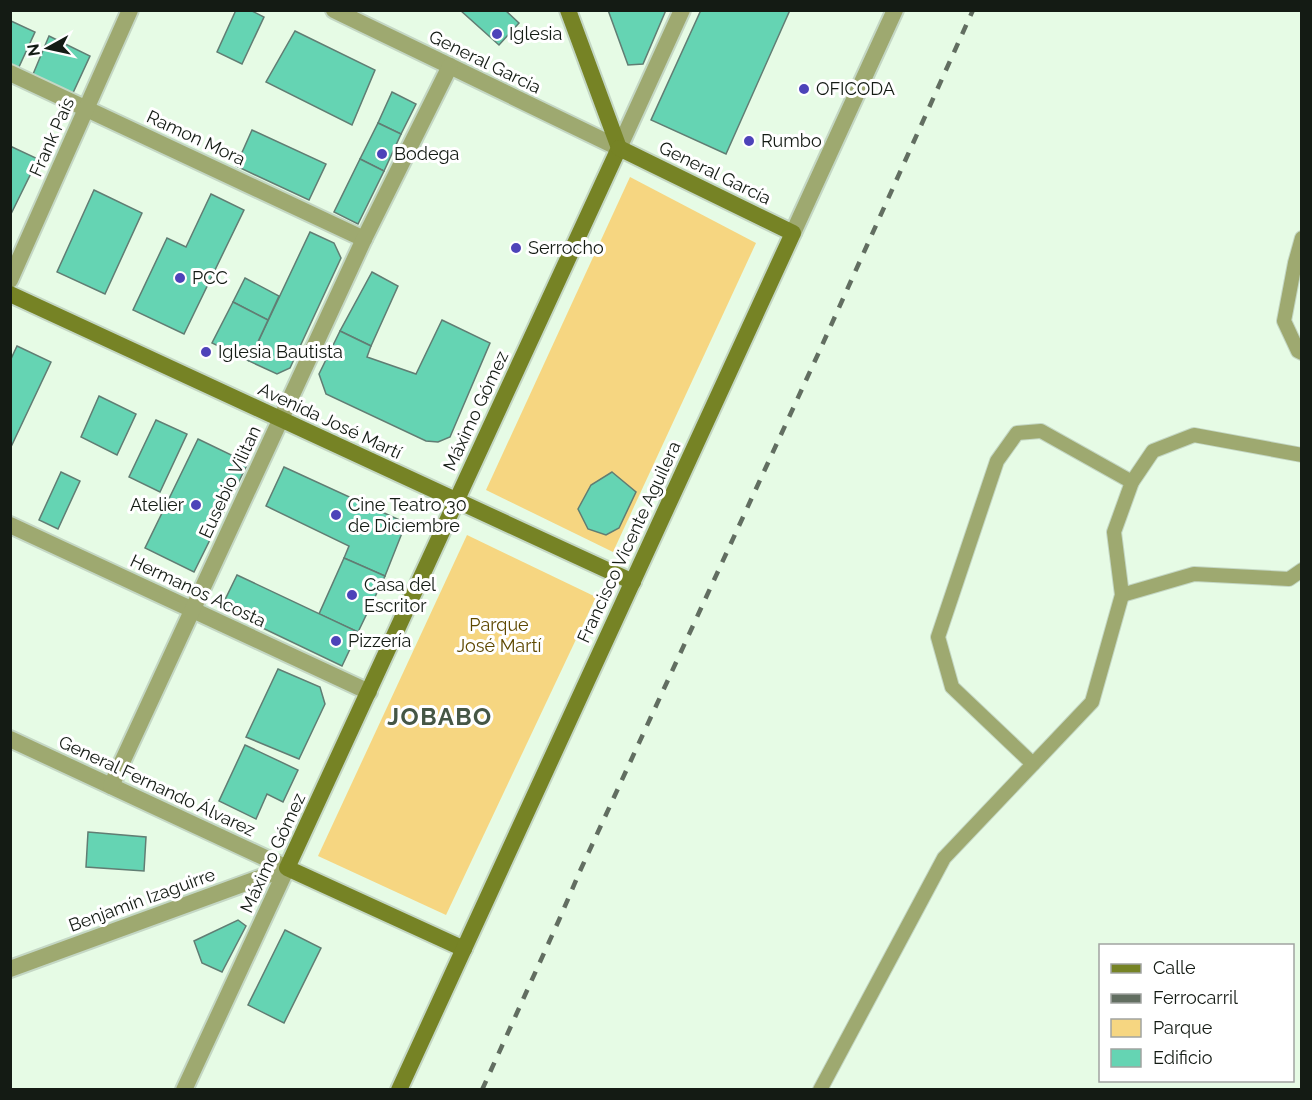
<svg xmlns="http://www.w3.org/2000/svg" width="1312" height="1100" viewBox="0 0 1312 1100" font-family="Raleway,sans-serif">
<rect width="100%" height="100%" fill="#e6fbe5"/>
<g fill="#f6d681">
<path d="M 630,177 L 756,243 L 613,552 L 486,490 Z"/>
<path d="M 467,535 L 596,597 L 446,915 L 318,856 Z"/>
</g>
<g fill="#65d4b3" stroke="#617d73" stroke-width="1.5">
<path d="M 236,10 L 250,10 L 264,17 L 242,64 L 217,52 Z"/>
<path d="M 460,10 L 505,10 L 519,23 L 499,45 Z"/>
<path d="M 608,10 L 666,10 L 643,64 L 628,65 Z"/>
<path d="M 701,10 L 790,10 L 726,154 L 651,120 Z"/>
<path d="M 11,21 L 35,32 L 18,69 L 10,66 Z"/>
<path d="M 295,31 L 375,70 L 352,125 L 266,82 Z"/>
<path d="M 49,36 L 90,56 L 72,95 L 31,79 Z"/>
<path d="M 392,92 L 416,104 L 401,134 L 378,123 Z"/>
<path d="M 378,123 L 401,134 L 384,171 L 360,159 Z"/>
<path d="M 252,130 L 326,164 L 309,200 L 236,166 Z"/>
<path d="M 10,146 L 38,159 L 10,216 Z"/>
<path d="M 360,159 L 384,171 L 358,224 L 334,212 Z"/>
<path d="M 94,190 L 142,213 L 105,294 L 57,272 Z"/>
<path d="M 211,194 L 244,210 L 184,334 L 133,310 L 167,238 L 186,247 Z"/>
<path d="M 310,232 L 334,243 L 341,258 L 290,368 L 277,374 L 249,361 Z"/>
<path d="M 372,272 L 398,286 L 371,346 L 340,331 Z"/>
<path d="M 245,278 L 279,296 L 268,320 L 233,302 Z"/>
<path d="M 233,302 L 268,320 L 249,361 L 212,343 Z"/>
<path d="M 442,320 L 490,343 L 450,437 L 438,442 L 426,441 L 326,394 L 319,374 L 340,331 L 371,346 L 367,357 L 416,374 Z"/>
<path d="M 17,346 L 51,362 L 10,449 L 10,361 Z"/>
<path d="M 99,396 L 136,414 L 117,455 L 81,437 Z"/>
<path d="M 156,420 L 187,434 L 160,492 L 129,477 Z"/>
<path d="M 198,439 L 248,463 L 194,572 L 145,548 Z"/>
<path d="M 284,467 L 406,523 L 385,576 L 344,558 L 349,546 L 266,506 Z"/>
<path d="M 61,472 L 80,481 L 58,529 L 39,520 Z"/>
<path d="M 612,472 L 636,492 L 619,528 L 606,535 L 588,529 L 578,509 L 591,485 Z"/>
<path d="M 344,558 L 385,576 L 358,632 L 319,614 Z"/>
<path d="M 237,575 L 358,632 L 342,666 L 221,608 Z"/>
<path d="M 278,669 L 320,687 L 325,704 L 299,759 L 246,737 Z"/>
<path d="M 245,745 L 298,770 L 283,802 L 267,794 L 256,819 L 219,801 Z"/>
<path d="M 88,832 L 146,837 L 144,871 L 86,867 Z"/>
<path d="M 238,920 L 246,926 L 222,972 L 202,963 L 194,941 Z"/>
<path d="M 285,930 L 321,948 L 284,1023 L 248,1005 Z"/>
</g>
<g fill="none" stroke-linecap="round" stroke-linejoin="round">
<defs>
<g id="service">
<path d="M 1302,238 L 1295,263 L 1284,321 L 1298,351 L 1302,353"/>
<path d="M 1122,595 L 1194,574 L 1289,579 L 1302,570"/>
<path d="M 1033,764 L 952,687 L 938,637 L 997,461 L 1017,433 L 1041,431 L 1132,482"/>
<path d="M 820,1090 L 944,858 L 1092,702 L 1122,595 L 1114,532 L 1132,482 L 1153,451 L 1194,435 L 1302,455"/>
</g>
<g id="minor">
<path d="M 334,10 L 619,148 L 682,10"/>
<path d="M 10,73 L 364,239"/>
<path d="M 10,280 L 130,10"/>
<path d="M 10,525 L 369,692"/>
<path d="M 10,739 L 287,868"/>
<path d="M 111,786 L 364,239 L 450,66"/>
<path d="M 10,969 L 287,868"/>
<path d="M 184,1090 L 287,868"/>
</g>
<path id="tertiary" d="M 793,233 L 895,10"/>
<g id="secondary">
<path d="M 568,10 L 619,148"/>
<path d="M 10,294 L 633,582"/>
<path d="M 464,949 L 287,868 L 619,148"/>
<path d="M 399,1090 L 793,233 L 619,148"/>
</g>
</defs>
<use href="#service" stroke="#c4d7c4" stroke-width="16"/>
<use href="#minor" stroke="#c4d7c4" stroke-width="20"/>
<use href="#tertiary" stroke="#c4d7c4" stroke-width="20"/>
<use href="#secondary" stroke="#c4d7c4" stroke-width="20"/>
<use href="#service" stroke="#9ea970" stroke-width="14"/>
<use href="#minor" stroke="#9ea970" stroke-width="16"/>
<use href="#tertiary" stroke="#9ea970" stroke-width="16"/>
<use href="#secondary" stroke="#768325" stroke-width="16"/>
<path stroke="#626e61" stroke-width="4.5" stroke-dasharray="10 10" stroke-linecap="butt" d="M 482,1090 L 559,920 L 580,871 L 819,352 L 973,10"/>
</g>
<g fill="#4d43b9" stroke="#fff" stroke-width="2">
<circle cx="497" cy="34" r="6"/>
<circle cx="804" cy="89" r="6"/>
<circle cx="749" cy="141" r="6"/>
<circle cx="382" cy="154" r="6"/>
<circle cx="516" cy="248" r="6"/>
<circle cx="180" cy="278" r="6"/>
<circle cx="206" cy="352" r="6"/>
<circle cx="196" cy="505" r="6"/>
<circle cx="336" cy="515" r="6"/>
<circle cx="352" cy="595" r="6"/>
<circle cx="336" cy="641" r="6"/>
</g>
<g text-anchor="middle" stroke-width="6" stroke-linejoin="round" paint-order="stroke">
<g font-size="18" fill="#141b14" stroke="#fff" text-anchor="start">
<text x="509" y="40">Iglesia</text>
<text x="816" y="95">OFICODA</text>
<text x="761" y="147">Rumbo</text>
<text x="394" y="160">Bodega</text>
<text x="528" y="254">Serrocho</text>
<text x="192" y="284">PCC</text>
<text x="218" y="358">Iglesia Bautista</text>
<text x="184" y="511" text-anchor="end">Atelier</text>
<text x="348" y="511">Cine Teatro 30<tspan x="348" dy="21">de Diciembre</tspan></text>
<text x="364" y="591">Casa del<tspan x="364" dy="21">Escritor</tspan></text>
<text x="348" y="647">Pizzería</text>
</g>
<g font-size="18" fill="#141b14" stroke="#fff">
<text transform="translate(485 62) rotate(26)" y="6">General Garcia</text>
<text transform="translate(52 137) rotate(-66)" y="6">Frank País</text>
<text transform="translate(196 138) rotate(25)" y="6">Ramon Mora</text>
<text transform="translate(715 173) rotate(26)" y="6">General García</text>
<text transform="translate(476 411) rotate(-65)" y="6">Máximo Gómez</text>
<text transform="translate(330 421) rotate(25)" y="6">Avenida José Martí</text>
<text transform="translate(230 482) rotate(-65)" y="6">Eusebio Vilitan</text>
<text transform="translate(629 542) rotate(-65)" y="6">Francisco Vicente Aguilera</text>
<text transform="translate(198 591) rotate(25)" y="6">Hermanos Acosta</text>
<text transform="translate(157 786) rotate(25)" y="6">General Fernando Álvarez</text>
<text transform="translate(273 853) rotate(-65)" y="6">Máximo Gómez</text>
<text transform="translate(142 900) rotate(-20)" y="6">Benjamín Izaguirre</text>
</g>
<g font-size="18" fill="#5e4800" stroke="#fff">
<text x="499" y="631">Parque<tspan x="499" dy="21">José Martí</tspan></text>
</g>
<g font-size="24" font-weight="bold" letter-spacing="1.5" fill="#455645" stroke="#fff">
<text x="440" y="725">JOBABO</text>
</g>
</g>
<rect width="1312" height="1100" fill="none" stroke="#141b14" stroke-width="24"/>
<rect x="1099" y="944" width="195" height="138" fill="#ffffff" stroke="#a1a4a1" stroke-width="1.5"/>
<rect x="1111" y="964" width="30" height="9" fill="#768325" stroke="#a1a4a1" stroke-width="1.5"/>
<text x="1153" y="974" font-size="18" fill="#141b14">Calle</text>
<rect x="1111" y="994" width="30" height="9" fill="#626e61" stroke="#a1a4a1" stroke-width="1.5"/>
<text x="1153" y="1004" font-size="18" fill="#141b14">Ferrocarril</text>
<rect x="1111" y="1019" width="30" height="18" fill="#f6d681" stroke="#a1a4a1" stroke-width="1.5"/>
<text x="1153" y="1034" font-size="18" fill="#141b14">Parque</text>
<rect x="1111" y="1049" width="30" height="18" fill="#65d4b3" stroke="#a1a4a1" stroke-width="1.5"/>
<text x="1153" y="1064" font-size="18" fill="#141b14">Edificio</text>
<g transform="translate(48 48) rotate(262)" stroke="#ffffff" stroke-width="4.5" paint-order="stroke">
<path d="M0-4.5L10 22L0 15L-10 22Z" fill="#141b14"/>
<text y="-9" font-size="16" font-weight="bold" text-anchor="middle" fill="#141b14">N</text>
</g>
</svg>
